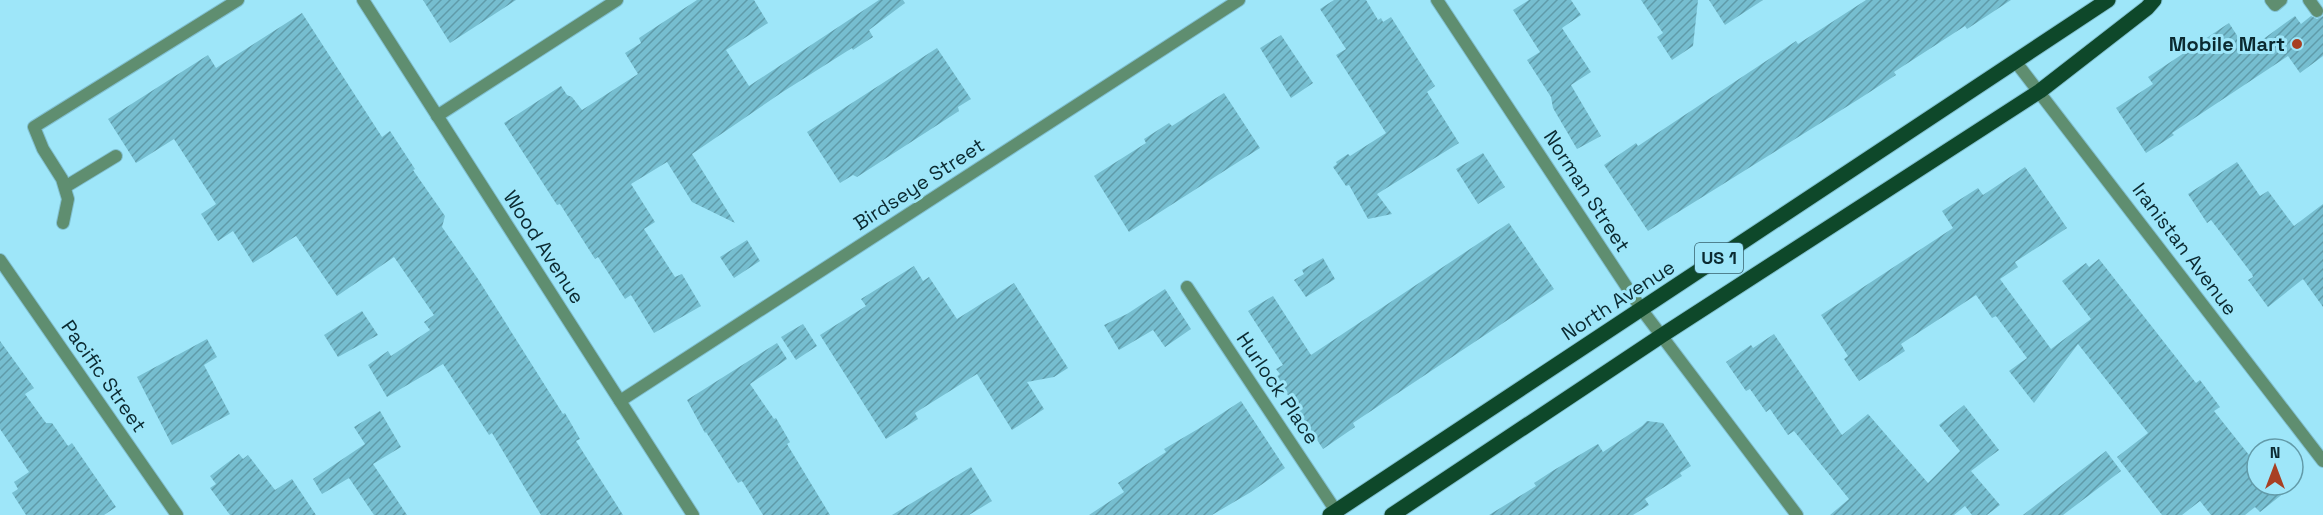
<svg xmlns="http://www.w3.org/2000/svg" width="2323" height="515" viewBox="0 0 2323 515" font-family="'Space Grotesk',sans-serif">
<defs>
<pattern id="building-hatch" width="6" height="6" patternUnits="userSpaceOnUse" patternTransform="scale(1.5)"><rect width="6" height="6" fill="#76bed0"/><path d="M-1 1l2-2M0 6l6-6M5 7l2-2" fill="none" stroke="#5f9ba9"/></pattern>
</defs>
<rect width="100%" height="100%" fill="#9ee6f9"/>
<g fill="url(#building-hatch)">
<path d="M 423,0 L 516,0 L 450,43 Z"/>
<path d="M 697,0 L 754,0 L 768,23 L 726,50 L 749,86 L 879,0 L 903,0 L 905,3 L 869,30 L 873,37 L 853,50 L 852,48 L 781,93 L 692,154 L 735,223 L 692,202 L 667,162 L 631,184 L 655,222 L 644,229 L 675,277 L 682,274 L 701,306 L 654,333 L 631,295 L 625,299 L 598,257 L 595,259 L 560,204 L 557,205 L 504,123 L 561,86 L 567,95 L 572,97 L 582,110 L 638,74 L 625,53 L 641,43 L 639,38 Z"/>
<path d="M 1334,0 L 1366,0 L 1378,20 L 1381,18 L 1383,22 L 1391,17 L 1435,86 L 1427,92 L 1459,143 L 1377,194 L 1392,214 L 1368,219 L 1349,185 L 1346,186 L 1333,167 L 1337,164 L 1336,162 L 1348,154 L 1350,156 L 1386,133 L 1336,55 L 1346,49 L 1320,9 Z"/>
<path d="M 1529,0 L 1571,0 L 1581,15 L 1562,28 L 1591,72 L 1571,85 L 1601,136 L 1577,149 L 1553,108 L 1551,97 L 1527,60 L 1540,52 L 1513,10 Z"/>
<path d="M 1641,0 L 1698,0 L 1693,46 L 1672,60 L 1657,37 L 1663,33 Z"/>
<path d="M 1709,0 L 1763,0 L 1725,25 Z"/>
<path d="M 1866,0 L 2011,0 L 1967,29 L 1965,26 L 1894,72 L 1896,75 L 1859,99 L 1648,231 L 1604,165 L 1636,143 L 1638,146 L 1796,41 L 1798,44 Z"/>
<path d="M 302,13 L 382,137 L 390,131 L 415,169 L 413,170 L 445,216 L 442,227 L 478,279 L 563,414 L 565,413 L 580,439 L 576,441 L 623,515 L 541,515 L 492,433 L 489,435 L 443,364 L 387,397 L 368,365 L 388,351 L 391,356 L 430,330 L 424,322 L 434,315 L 394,257 L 337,296 L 296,236 L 253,263 L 233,231 L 218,241 L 201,214 L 216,204 L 174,139 L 136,163 L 108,119 L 208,55 L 216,68 Z"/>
<path d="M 2295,16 L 2301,24 L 2311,16 L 2317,19 L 2323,16 L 2323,56 L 2300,73 L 2288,56 L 2172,133 L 2174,135 L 2146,153 L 2116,108 L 2153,84 L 2148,77 L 2229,23 L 2247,51 Z"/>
<path d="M 1281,35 L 1313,83 L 1291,98 L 1260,48 Z"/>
<path d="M 937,48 L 971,99 L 958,107 L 959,111 L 857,177 L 853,175 L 840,183 L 807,132 Z"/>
<path d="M 1224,93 L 1260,148 L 1129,232 L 1094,176 L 1146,143 L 1144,139 L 1169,123 L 1172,126 Z"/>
<path d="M 1483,153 L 1505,187 L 1478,204 L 1456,169 Z"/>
<path d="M 2237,162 L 2260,196 L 2268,191 L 2294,226 L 2323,204 L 2323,307 L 2303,279 L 2268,307 L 2248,280 L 2253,277 L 2252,274 L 2211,220 L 2207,223 L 2188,194 Z"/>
<path d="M 2025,167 L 2067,228 L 2015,262 L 2018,267 L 2000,279 L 2051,349 L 2091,319 L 2062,281 L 2086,263 L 2089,267 L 2099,259 L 2196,383 L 2200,380 L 2220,407 L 2214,411 L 2257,465 L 2257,485 L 2294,485 L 2260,512 L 2255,507 L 2245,515 L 2211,515 L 2200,501 L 2182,515 L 2162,515 L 2117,457 L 2148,433 L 2078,344 L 2034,403 L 2009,371 L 2027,358 L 1996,316 L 1992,318 L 1976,295 L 1901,344 L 1905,351 L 1859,381 L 1844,359 L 1848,356 L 1821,315 L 1953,228 L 1942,211 L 1978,188 L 1983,195 Z"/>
<path d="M 1509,223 L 1554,289 L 1353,423 L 1355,427 L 1323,449 L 1276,377 L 1280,374 L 1276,369 L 1283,365 L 1248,311 L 1273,296 L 1311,355 Z"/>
<path d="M 747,240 L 760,261 L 734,278 L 720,257 Z"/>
<path d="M 1323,258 L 1335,279 L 1306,297 L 1294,280 L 1304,274 L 1302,270 Z"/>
<path d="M 914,266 L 923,281 L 929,277 L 957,319 L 1014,283 L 1068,368 L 1054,377 L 1027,382 L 1044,409 L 1012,430 L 977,374 L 915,413 L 918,419 L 886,439 L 820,335 L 866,306 L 861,299 Z"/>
<path d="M 1165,289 L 1191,329 L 1165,347 L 1153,330 L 1119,350 L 1104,325 L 1127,314 Z"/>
<path d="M 362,311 L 378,335 L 338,357 L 324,335 Z"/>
<path d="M 803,324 L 817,346 L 796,360 L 781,337 Z"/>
<path d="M 1774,334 L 1842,435 L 1868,414 L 1928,483 L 1960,451 L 1939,425 L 1964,405 L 1999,450 L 1971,471 L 2000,505 L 1987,515 L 1972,515 L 1965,506 L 1954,515 L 1830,515 L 1849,499 L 1794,431 L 1788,435 L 1770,409 L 1766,412 L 1750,389 L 1746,391 L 1726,362 L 1751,345 L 1753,348 Z"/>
<path d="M 207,339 L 217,357 L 204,365 L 230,414 L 172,445 L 137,377 Z"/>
<path d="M 0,341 L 34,388 L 25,394 L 46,423 L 52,423 L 68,446 L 72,443 L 116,507 L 104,515 L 26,515 L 12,493 L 18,489 L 14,482 L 29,472 L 0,429 Z"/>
<path d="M 777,343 L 787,359 L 750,384 L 774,419 L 776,418 L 790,442 L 787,444 L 830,515 L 763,515 L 742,481 L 738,483 L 706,432 L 705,433 L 687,400 Z"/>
<path d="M 1241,401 L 1285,468 L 1251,492 L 1212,515 L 1089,515 L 1124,492 L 1118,483 L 1166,452 L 1164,449 L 1198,429 Z"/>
<path d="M 380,411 L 401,447 L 373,464 L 407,515 L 374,515 L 349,478 L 322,494 L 313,479 L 365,444 L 354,427 Z"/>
<path d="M 1647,421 L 1663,423 L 1691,466 L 1680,473 L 1682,476 L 1645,499 L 1649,505 L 1633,515 L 1489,515 L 1536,486 L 1534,483 L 1554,470 L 1598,444 L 1603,452 L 1642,426 Z"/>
<path d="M 2106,451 L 2121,471 L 2063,515 L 2023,515 Z"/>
<path d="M 239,454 L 243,459 L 248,455 L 275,490 L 292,479 L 316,515 L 230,515 L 210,488 L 216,484 L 210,476 Z"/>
<path d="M 971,467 L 992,501 L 969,515 L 892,515 Z"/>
</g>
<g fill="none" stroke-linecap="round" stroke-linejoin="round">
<defs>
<g id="service">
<path d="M 2271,0 L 2275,5 L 2281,0"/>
<path d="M 2309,0 L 2317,11"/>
<path d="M 65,187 L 116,156"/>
<path d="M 63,223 L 68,199 L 62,179 L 43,149 L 34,127 L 238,0"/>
</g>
<g id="minor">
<path d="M 1437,0 L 1642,310 L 1797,515"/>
<path d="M 2015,61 L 2323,461"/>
<path d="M 437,116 L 617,0"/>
<path d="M 0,260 L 177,515"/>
<path d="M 1187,287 L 1336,511"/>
<path d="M 620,401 L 1239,0"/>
</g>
<path id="tertiary" d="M 363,0 L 693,515"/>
<g id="primary">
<path d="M 1330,515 L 2108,0"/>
<path d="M 1392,515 L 1661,336 L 2040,91 L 2147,8 L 2154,0"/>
</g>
</defs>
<use href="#service" stroke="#81c0d1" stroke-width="14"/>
<use href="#minor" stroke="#81c0d1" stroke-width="14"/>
<use href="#tertiary" stroke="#81c0d1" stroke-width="14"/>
<use href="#primary" stroke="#81c0d1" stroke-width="17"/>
<use href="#service" stroke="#5f8e70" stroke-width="12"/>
<use href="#minor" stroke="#5f8e70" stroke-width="12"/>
<use href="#tertiary" stroke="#5f8e70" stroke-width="12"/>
<use href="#primary" stroke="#0e482a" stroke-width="15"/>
</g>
<circle fill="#a84023" stroke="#9ee6f9" stroke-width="2" cx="2297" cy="44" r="6"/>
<g text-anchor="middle" stroke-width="6" stroke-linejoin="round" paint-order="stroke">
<rect fill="#9ee6f9" stroke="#37626d" stroke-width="1.5" x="1695" y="243" width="48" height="30" rx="4.5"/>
<g font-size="18" font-weight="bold" fill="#0b2a31">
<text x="1719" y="264">US 1</text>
</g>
<g font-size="20" font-weight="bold" fill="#0b2a31" stroke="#9ee6f9" text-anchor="end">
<text x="2285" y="51">Mobile Mart</text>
</g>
<g font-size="20" fill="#0b2a31" stroke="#9ee6f9">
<text transform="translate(919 184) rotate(-33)" y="7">Birdseye Street</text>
<text transform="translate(1587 191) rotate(57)" y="7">Norman Street</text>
<text transform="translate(544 247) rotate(57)" y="7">Wood Avenue</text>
<text transform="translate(2185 249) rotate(53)" y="7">Iranistan Avenue</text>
<text transform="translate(1618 300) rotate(-33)" y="7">North Avenue</text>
<text transform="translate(104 376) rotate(55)" y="7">Pacific Street</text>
<text transform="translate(1278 388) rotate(56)" y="7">Hurlock Place</text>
</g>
</g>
<g transform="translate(2275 467)"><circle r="28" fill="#9ee6f9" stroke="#639ba9" stroke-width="1.5"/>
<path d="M0-4.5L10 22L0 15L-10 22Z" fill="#a84023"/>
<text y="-9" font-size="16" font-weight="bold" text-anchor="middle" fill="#0b2a31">N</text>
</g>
</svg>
